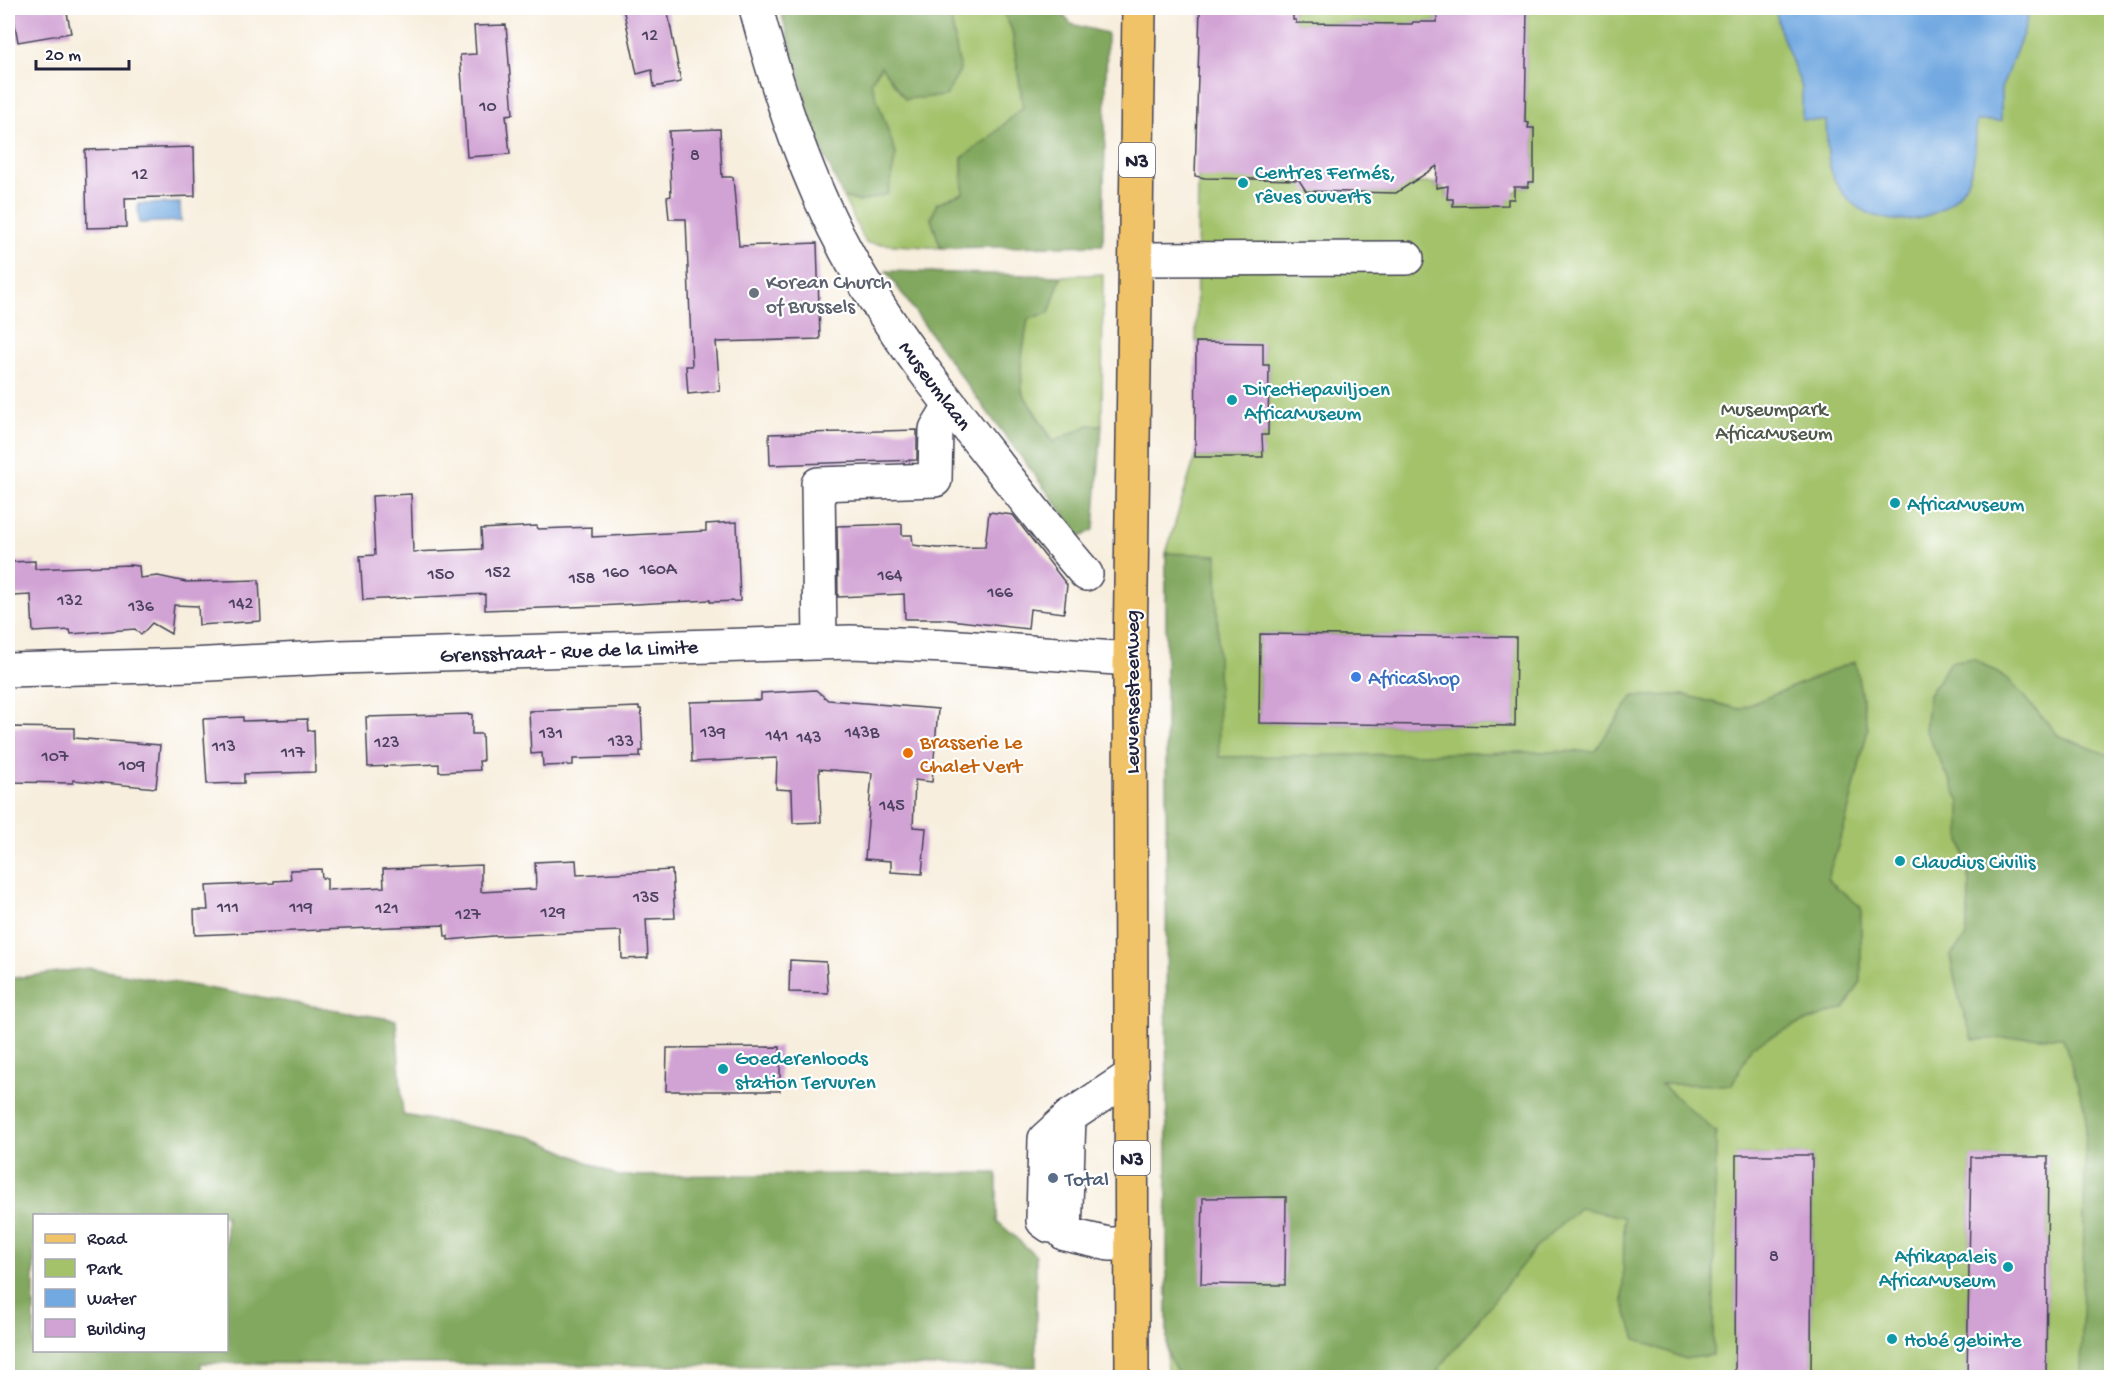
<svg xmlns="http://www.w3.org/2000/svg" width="2119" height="1385" viewBox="0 0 2119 1385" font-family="'Gochi Hand',sans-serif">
<rect width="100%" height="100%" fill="#fff"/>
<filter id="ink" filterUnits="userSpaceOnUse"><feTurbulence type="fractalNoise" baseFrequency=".0167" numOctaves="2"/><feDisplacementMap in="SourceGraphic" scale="12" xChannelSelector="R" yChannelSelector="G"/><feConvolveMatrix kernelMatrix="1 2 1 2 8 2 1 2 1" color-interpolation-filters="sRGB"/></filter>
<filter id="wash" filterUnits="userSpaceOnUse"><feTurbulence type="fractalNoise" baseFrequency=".008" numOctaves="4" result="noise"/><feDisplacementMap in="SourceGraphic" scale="24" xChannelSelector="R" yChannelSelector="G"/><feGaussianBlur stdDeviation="1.35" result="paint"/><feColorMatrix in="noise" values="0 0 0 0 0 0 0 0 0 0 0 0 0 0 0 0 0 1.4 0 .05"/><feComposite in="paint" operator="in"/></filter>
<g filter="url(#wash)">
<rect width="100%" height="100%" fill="#f7eedd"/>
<g fill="#a3c26a" stroke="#627252" stroke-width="1.5" fill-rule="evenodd">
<path d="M 956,8 L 1001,8 L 1012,30 L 1023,107 L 988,139 L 962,158 L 963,193 L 937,203 L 931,219 L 941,248 L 866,243 L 843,197 L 860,202 L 896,154 L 870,82 L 881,66 L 960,70 L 951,19 Z"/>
<path d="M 1293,8 L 1437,8 L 1437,22 L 1413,22 L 1412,24 L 1296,23 L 1296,20 L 1293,20 Z"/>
<path d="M 1527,8 L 2111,8 L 2111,1377 L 2046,1377 L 2048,1157 L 1971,1157 L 1967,1377 L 1811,1378 L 1812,1155 L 1737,1155 L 1735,1377 L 1167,1377 L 1166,553 L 1195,457 L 1262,457 L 1262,435 L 1268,435 L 1269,365 L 1263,365 L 1263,344 L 1196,342 L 1198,176 L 1304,180 L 1303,186 L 1309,191 L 1396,193 L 1401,188 L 1401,183 L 1436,183 L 1436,188 L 1442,187 L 1447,193 L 1447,198 L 1453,199 L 1453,206 L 1507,205 L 1508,199 L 1520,187 L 1528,187 L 1528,182 L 1534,182 L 1534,128 L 1528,128 L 1529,123 L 1525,122 ZM 1260,634 L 1515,637 L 1515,726 L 1259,723 Z"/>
<path d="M 1103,274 L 1102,425 L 1089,425 L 1054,442 L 1022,392 L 1021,363 L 1028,319 L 1049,313 L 1061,276 Z"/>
</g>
<g fill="#82a85e" stroke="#52654c" stroke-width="1.5" fill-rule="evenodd">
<path d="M 780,8 L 956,8 L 951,19 L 960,70 L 946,96 L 905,99 L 881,66 L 871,82 L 896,154 L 888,194 L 860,202 L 843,197 L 816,137 Z"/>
<path d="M 1001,8 L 1057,8 L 1071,24 L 1107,33 L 1103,245 L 941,248 L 931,219 L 937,203 L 963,193 L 962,158 L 988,139 L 1023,107 L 1012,30 Z"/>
<path d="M 886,271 L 1061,276 L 1049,313 L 1028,319 L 1021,363 L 1022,392 L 1053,442 L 1089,425 L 1102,425 L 1094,529 L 1081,537 L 965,382 Z"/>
<path d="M 1166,553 L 1217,555 L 1219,757 L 1595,751 L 1633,696 L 1685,695 L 1739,709 L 1855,661 L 1868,729 L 1845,825 L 1827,879 L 1861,907 L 1861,981 L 1845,1008 L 1795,1025 L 1752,1046 L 1732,1085 L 1661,1084 L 1716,1132 L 1713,1355 L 1685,1359 L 1636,1339 L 1623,1302 L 1624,1217 L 1579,1208 L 1534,1250 L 1438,1370 L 1454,1377 L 1181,1378 L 1178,1375 L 1167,1351 Z"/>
<path d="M 1973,658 L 2009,680 L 2059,736 L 2111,756 L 2111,1377 L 2081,1377 L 2086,1113 L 2063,1037 L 2028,1037 L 1973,1040 L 1959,999 L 1950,956 L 1966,937 L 1970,882 L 1960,835 L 1960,802 L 1925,729 L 1929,695 L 1950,662 Z"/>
<path d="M 88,968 L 396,1020 L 403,1115 L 532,1137 L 618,1176 L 997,1173 L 997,1221 L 1036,1256 L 1036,1367 L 201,1363 L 201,1377 L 8,1377 L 8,979 ZM 34,1216 L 226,1216 L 226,1350 L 34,1350 Z"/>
</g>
<g fill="#72a9e1" stroke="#4a668e" stroke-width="1.5">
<path d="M 1775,8 L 2030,8 L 2024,31 L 2001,89 L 2001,121 L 1976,121 C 1976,147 1976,175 1958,195 C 1922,237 1848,225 1831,171 C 1826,155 1827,137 1826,121 L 1802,120 L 1802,88 L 1780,30 Z"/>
<path d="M 180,203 L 181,221 L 139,223 L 138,204 Z"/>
</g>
<g id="blocks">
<g fill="#d1a3d4">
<path d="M 12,8 L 66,8 L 71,33 L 18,42 Z"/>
<path d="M 623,8 L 667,8 L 681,82 L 654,87 L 652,70 L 637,74 Z"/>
<path d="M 1200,8 L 1293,8 L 1293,20 L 1296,20 L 1296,23 L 1412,24 L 1413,22 L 1437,22 L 1437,8 L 1527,8 L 1525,122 L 1529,123 L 1528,128 L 1534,128 L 1534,182 L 1528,182 L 1528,187 L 1514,187 L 1514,199 L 1508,199 L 1508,205 L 1453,206 L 1453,199 L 1447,199 L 1448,186 L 1436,188 L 1437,166 L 1396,193 L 1306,191 L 1299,180 L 1205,178 L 1195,176 Z"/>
<path d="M 506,25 L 513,114 L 506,115 L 510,154 L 467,157 L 460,55 L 476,54 L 474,26 Z"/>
<path d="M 720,129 L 722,177 L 733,177 L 739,246 L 817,243 L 820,339 L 716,342 L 720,391 L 688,394 L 686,366 L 692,366 L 686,219 L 669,219 L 667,197 L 671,196 L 669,131 Z"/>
<path d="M 194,147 L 195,196 L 125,198 L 126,227 L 87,228 L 85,150 Z"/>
<path d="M 1196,342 L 1263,343 L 1263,365 L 1269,365 L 1268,435 L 1262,435 L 1263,457 L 1195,457 Z"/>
<path d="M 917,430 L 917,460 L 770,465 L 769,434 Z"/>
<path d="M 411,494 L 413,552 L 482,549 L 481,529 L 537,526 L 538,529 L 592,527 L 592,537 L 706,531 L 706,524 L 737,522 L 740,601 L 710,602 L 710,600 L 598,606 L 485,610 L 485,594 L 363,600 L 360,556 L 375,555 L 372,496 Z"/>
<path d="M 989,512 L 1013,515 L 1067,585 L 1064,613 L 1030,609 L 1028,629 L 942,619 L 905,619 L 904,594 L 838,597 L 837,526 L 902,524 L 902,535 L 912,535 L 913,545 L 937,548 L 985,547 Z"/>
<path d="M 35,561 L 35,569 L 129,565 L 139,566 L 140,578 L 158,576 L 186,582 L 259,580 L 261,621 L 199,625 L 198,606 L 174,605 L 171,634 L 152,623 L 141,635 L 135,629 L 71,634 L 70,630 L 33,632 L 31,595 L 12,596 L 10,562 Z"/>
<path d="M 1260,634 L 1516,637 L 1515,726 L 1259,723 Z"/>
<path d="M 816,690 L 828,700 L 938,709 L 932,782 L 915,780 L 913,827 L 926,828 L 922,874 L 891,872 L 891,861 L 865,859 L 872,773 L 819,769 L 821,822 L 793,823 L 792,790 L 776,789 L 777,758 L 692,762 L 690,702 L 761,700 L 761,693 Z"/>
<path d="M 639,707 L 639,709 L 641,709 L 643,751 L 640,751 L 640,757 L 573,759 L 573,765 L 543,766 L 542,753 L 531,754 L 529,711 Z"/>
<path d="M 472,714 L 472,734 L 482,734 L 483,761 L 479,761 L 480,770 L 439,772 L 439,764 L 368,767 L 366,717 Z"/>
<path d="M 243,717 L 243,721 L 307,719 L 308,731 L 314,730 L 315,772 L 244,774 L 244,783 L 207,784 L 203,719 Z"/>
<path d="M 8,727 L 74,728 L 74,738 L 160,745 L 156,788 L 73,780 L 73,783 L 8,782 Z"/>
<path d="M 576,860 L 577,875 L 672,870 L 675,918 L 646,919 L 648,958 L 622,959 L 621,931 L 493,936 L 448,940 L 448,936 L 445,936 L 444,925 L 195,935 L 194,910 L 208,910 L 206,886 L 274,883 L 274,881 L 291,880 L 290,870 L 321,869 L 322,878 L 327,878 L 327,890 L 384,887 L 383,869 L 481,865 L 481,892 L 536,889 L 535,862 Z"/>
<path d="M 790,960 L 826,962 L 828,993 L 789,992 Z"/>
<path d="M 780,1047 L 780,1091 L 666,1091 L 667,1048 Z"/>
<path d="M 1736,1155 L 1812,1155 L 1811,1377 L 1735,1377 Z"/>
<path d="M 1971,1157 L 2048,1157 L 2046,1377 L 1967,1377 Z"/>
<path d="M 1286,1197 L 1285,1285 L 1201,1284 L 1203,1198 Z"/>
</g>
</g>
</g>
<g filter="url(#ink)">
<use href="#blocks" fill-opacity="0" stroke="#424153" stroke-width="1.5"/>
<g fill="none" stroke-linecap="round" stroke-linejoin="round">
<defs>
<g id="minor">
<path d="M 756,8 C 779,95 807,182 852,262 C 892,332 942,395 992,458 C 1023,497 1053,536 1086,574"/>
<path d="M 1136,259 L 1407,258"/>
<path d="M 820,643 L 818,484 L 935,480 L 936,429 L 950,406"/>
<path d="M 8,670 L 191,665 L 339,657 L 851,642 L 946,646 L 1130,659"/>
<path d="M 1050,1226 L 1043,1221 L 1045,1139 L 1069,1117"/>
<path d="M 1132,1244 L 1109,1244 L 1065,1234 L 1069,1117 L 1132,1075"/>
</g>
<path id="major" d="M 1132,1378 L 1130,659 L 1139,8"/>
</defs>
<use href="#minor" stroke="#424153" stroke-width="36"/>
<use href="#major" stroke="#424153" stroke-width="36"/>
<use href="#minor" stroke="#fff" stroke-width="33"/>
<use href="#major" stroke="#f1c369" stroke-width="33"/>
</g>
</g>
<g fill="#0f9aa8" stroke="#fff" stroke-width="2">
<circle cx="1243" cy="183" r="6"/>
<circle cx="1232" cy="400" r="6"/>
<circle cx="1895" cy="503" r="6"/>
<circle cx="1900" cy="861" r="6"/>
<circle cx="723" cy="1069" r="6"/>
<circle cx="2008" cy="1267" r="6"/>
<circle cx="1892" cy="1339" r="6"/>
</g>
<circle fill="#6b7280" stroke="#fff" stroke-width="2" cx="754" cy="293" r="6"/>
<circle fill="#3f7fe0" stroke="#fff" stroke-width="2" cx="1356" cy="677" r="6"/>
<circle fill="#e8710a" stroke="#fff" stroke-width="2" cx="908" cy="753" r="6"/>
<circle fill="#5c6f8a" stroke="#fff" stroke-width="2" cx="1053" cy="1178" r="6"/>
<g text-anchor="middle" stroke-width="4.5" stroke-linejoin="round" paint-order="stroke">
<g font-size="18" fill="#4e4261">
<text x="650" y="40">12</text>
<text x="488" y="111">10</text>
<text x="695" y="160">8</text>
<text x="140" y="179">12</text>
<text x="658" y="574">160A</text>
<text x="498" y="577">152</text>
<text x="616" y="577">160</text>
<text x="441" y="579">150</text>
<text x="890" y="580">164</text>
<text x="582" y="583">158</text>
<text x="1000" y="597">166</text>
<text x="70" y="605">132</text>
<text x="241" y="608">142</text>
<text x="141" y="611">136</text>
<text x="713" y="737">139</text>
<text x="862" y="737">143B</text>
<text x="551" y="738">131</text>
<text x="777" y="740">141</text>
<text x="809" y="742">143</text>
<text x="621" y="746">133</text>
<text x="387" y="747">123</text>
<text x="224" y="751">113</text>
<text x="293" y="757">117</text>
<text x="55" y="761">107</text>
<text x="132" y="770">109</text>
<text x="892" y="810">145</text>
<text x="646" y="902">135</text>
<text x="228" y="912">111</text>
<text x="301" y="912">119</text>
<text x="387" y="913">121</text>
<text x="553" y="917">129</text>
<text x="468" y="919">127</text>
<text x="1774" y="1261">8</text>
</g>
<g fill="#fff" stroke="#646476" stroke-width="1.5">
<rect x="1119" y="143" width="36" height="34" rx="4.5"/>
<rect x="1114" y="1141" width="36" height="34" rx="4.5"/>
</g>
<g font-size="20" font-weight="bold" fill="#22223b">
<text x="1137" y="167">N3</text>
<text x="1132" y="1165">N3</text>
</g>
<g font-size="21" fill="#0d838f" stroke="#fff" text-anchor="start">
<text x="1255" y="178">Centres Fermés,<tspan x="1255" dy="24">rêves ouverts</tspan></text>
<text x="1244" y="395">Directiepaviljoen<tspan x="1244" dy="24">AfricaMuseum</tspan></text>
<text x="1907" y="510">AfricaMuseum</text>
<text x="1912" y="868">Claudius Civilis</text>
<text x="735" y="1064">Goederenloods<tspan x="735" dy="24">station Tervuren</tspan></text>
<text x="1996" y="1262" text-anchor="end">Afrikapaleis<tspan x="1996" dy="24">AfricaMuseum</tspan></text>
<text x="1904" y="1346">Hobé gebinte</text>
</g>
<g font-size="21" fill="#5b616d" stroke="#fff" text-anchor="start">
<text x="766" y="288">Korean Church<tspan x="766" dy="24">of Brussels</tspan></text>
</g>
<g font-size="21" fill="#22223b" stroke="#fff">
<text transform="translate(936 385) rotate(53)" y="7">Museumlaan</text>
<text transform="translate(569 650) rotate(-2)" y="7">Grensstraat - Rue de la Limite</text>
<text transform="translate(1131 692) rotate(-90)" y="7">Leuvensesteenweg</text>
</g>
<g font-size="21" fill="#4f5a4b" stroke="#fff">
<text x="1774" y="415">Museumpark<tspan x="1774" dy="24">AfricaMuseum</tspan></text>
</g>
<g font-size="21" fill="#366cbe" stroke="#fff" text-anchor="start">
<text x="1368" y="684">AfricaShop</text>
</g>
<g font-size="21" fill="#c56008" stroke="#fff" text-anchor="start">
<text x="920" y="748">Brasserie Le<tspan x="920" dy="24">Chalet Vert</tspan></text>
</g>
<g font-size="21" fill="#4e5e75" stroke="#fff" text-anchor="start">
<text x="1065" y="1185">Total</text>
</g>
</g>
<rect width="2119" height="1385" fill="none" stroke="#fff" stroke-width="30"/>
<rect x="33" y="1214" width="195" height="138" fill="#ffffff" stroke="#a7a7b1" stroke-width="1.5"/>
<rect x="45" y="1234" width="30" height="9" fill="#f1c369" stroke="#a7a7b1" stroke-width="1.5"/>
<text x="87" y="1244" font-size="18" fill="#22223b">Road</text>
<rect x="45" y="1259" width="30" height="18" fill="#a3c26a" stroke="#a7a7b1" stroke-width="1.5"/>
<text x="87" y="1274" font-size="18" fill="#22223b">Park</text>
<rect x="45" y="1289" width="30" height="18" fill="#72a9e1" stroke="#a7a7b1" stroke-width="1.5"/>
<text x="87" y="1304" font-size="18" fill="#22223b">Water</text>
<rect x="45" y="1319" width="30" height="18" fill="#d1a3d4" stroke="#a7a7b1" stroke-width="1.5"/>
<text x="87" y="1334" font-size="18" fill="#22223b">Building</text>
<path d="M36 60v9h93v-9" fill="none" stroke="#22223b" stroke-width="3"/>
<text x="45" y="60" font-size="18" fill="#22223b" stroke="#ffffff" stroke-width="4.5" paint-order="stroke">20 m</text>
</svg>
